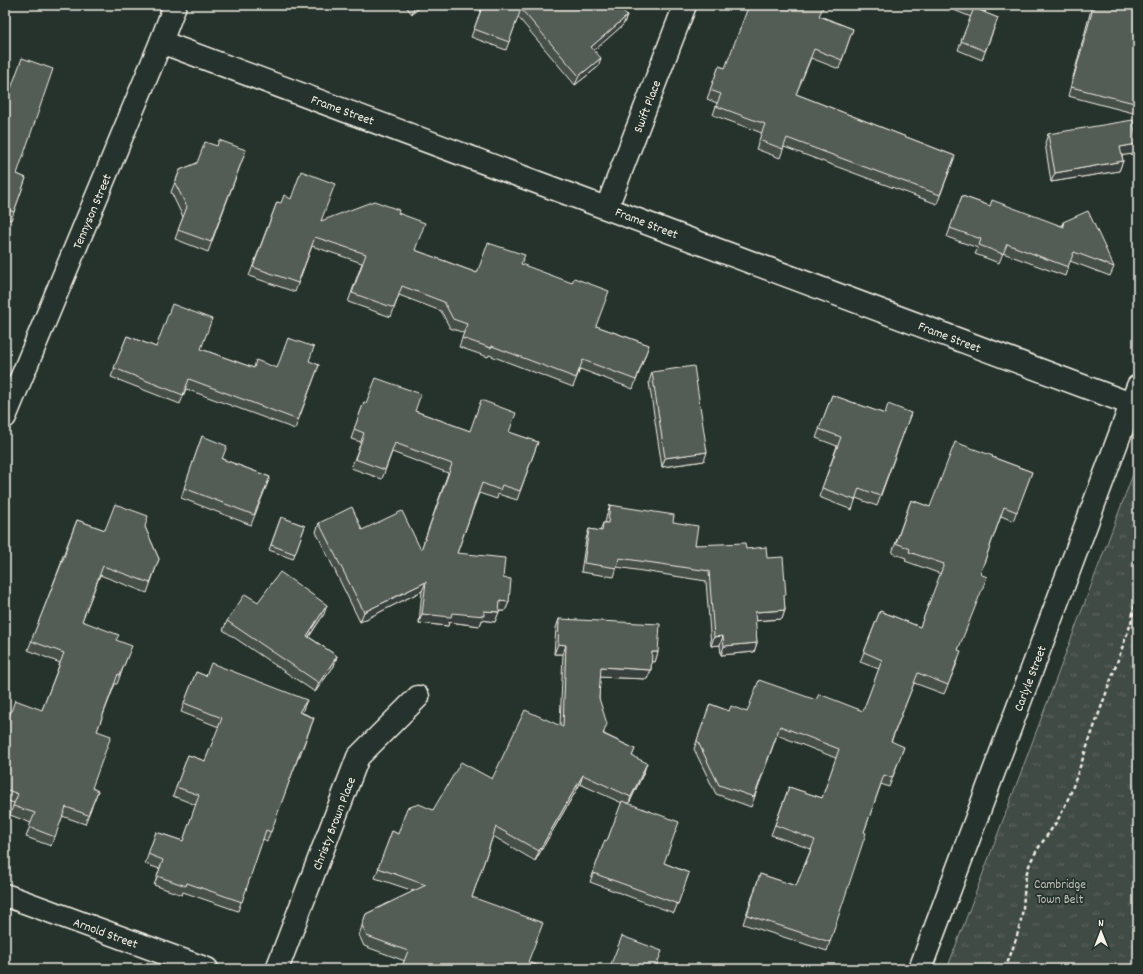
<svg xmlns="http://www.w3.org/2000/svg" width="1143" height="974" viewBox="0 0 1143 974" font-family="Dekko,sans-serif">
<defs>
<pattern id="grass-tufts" width="24" height="20" patternUnits="userSpaceOnUse"><rect width="24" height="20" fill="#414b45"/><path d="M3 7l-1-3M5 7V3M7 7l1-3M15 17l-1-3M17 17v-4M19 17l1-3" fill="none" stroke="#5d6560"/></pattern>
</defs>
<rect width="100%" height="100%" fill="#26332d"/>
<filter id="ink" filterUnits="userSpaceOnUse"><feTurbulence type="fractalNoise" baseFrequency=".025" numOctaves="2"/><feDisplacementMap in="SourceGraphic" scale="8" xChannelSelector="R" yChannelSelector="G"/><feConvolveMatrix kernelMatrix="1 2 1 2 8 2 1 2 1" color-interpolation-filters="sRGB"/></filter>
<g filter="url(#ink)">
<path fill="url(#grass-tufts)" stroke="#9a9e96" d="M 1138,461 L 1138,969 L 947,969 Z"/>
<g fill="none" stroke-linecap="round" stroke-linejoin="round">
<defs>
<g id="minor">
<path d="M 161,42 L 1131,404"/>
<path d="M 607,207 L 685,5"/>
<path d="M 5,417 L 161,42 L 175,5"/>
<path d="M 5,895 L 207,969"/>
<path d="M 277,969 L 358,757 L 418,697"/>
<path d="M 920,969 L 1138,386"/>
</g>
</defs>
<use href="#minor" stroke="#f4f1e8" stroke-width="25"/>
<path stroke="#f4f1e8" stroke-width="2.5" stroke-dasharray="4 3" stroke-linecap="butt" d="M 1005,969 C 1012,951 1019,933 1022,914 C 1025,898 1023,881 1029,866 C 1035,850 1046,838 1055,824 C 1062,814 1066,803 1071,792 L 1131,623 L 1138,590"/>
<use href="#minor" stroke="#26332d" stroke-width="22"/>
</g>
<g fill="#474f49" stroke="#f4f1e8">
<path d="M 405,5 L 423,5 L 412,14 Z"/>
<path d="M 477,5 L 617,5 L 627,16 L 623,25 L 594,50 L 598,67 L 575,85 L 518,17 L 506,50 L 471,37 L 482,7 Z"/>
<path d="M 945,5 L 988,5 L 985,13 L 998,18 L 982,60 L 958,50 L 971,17 L 944,6 Z"/>
<path d="M 1091,5 L 1138,5 L 1138,112 L 1137,114 L 1068,96 L 1092,6 Z"/>
<path d="M 820,16 L 853,29 L 839,69 L 811,58 L 796,94 L 955,156 L 937,204 L 784,147 L 780,158 L 756,149 L 762,133 L 713,115 L 717,103 L 707,99 L 719,66 L 725,68 Z"/>
<path d="M 5,105 L 17,174 L 26,178 L 11,220 L 5,218 Z"/>
<path d="M 1048,134 L 1137,144 L 1134,154 L 1122,155 L 1123,161 L 1119,171 L 1051,182 L 1045,143 Z"/>
<path d="M 217,146 L 246,150 L 208,252 L 175,239 L 183,217 L 171,192 L 180,170 L 197,163 Z"/>
<path d="M 962,196 L 990,206 L 1062,226 L 1063,222 L 1114,267 L 1110,276 L 1070,261 L 1065,276 L 1003,253 L 999,263 L 975,254 L 978,248 L 947,237 Z"/>
<path d="M 277,202 L 321,221 L 398,213 L 415,250 L 477,273 L 521,264 L 596,326 L 649,345 L 633,389 L 580,369 L 573,387 L 489,355 L 488,357 L 459,347 L 464,333 L 450,328 L 441,311 L 399,295 L 391,317 L 348,302 L 362,263 L 312,246 L 295,292 L 249,276 Z"/>
<path d="M 127,336 L 156,347 L 201,349 L 254,368 L 277,368 L 309,362 L 319,365 L 295,429 L 186,389 L 180,404 L 111,377 Z"/>
<path d="M 652,372 L 704,461 L 662,467 L 649,382 Z"/>
<path d="M 832,395 L 885,414 L 911,413 L 877,506 L 856,498 L 852,510 L 819,497 L 837,446 L 816,438 Z"/>
<path d="M 364,402 L 366,403 L 415,411 L 470,431 L 509,432 L 538,442 L 517,500 L 498,494 L 497,499 L 479,493 L 457,553 L 503,578 L 509,602 L 505,611 L 499,611 L 495,622 L 482,620 L 480,626 L 449,622 L 448,626 L 419,623 L 422,591 L 360,622 L 316,532 L 319,523 L 362,530 L 421,550 L 448,473 L 392,452 L 382,479 L 351,468 L 361,442 L 351,439 Z"/>
<path d="M 202,436 L 222,459 L 270,477 L 251,525 L 181,498 Z"/>
<path d="M 992,457 L 1032,472 L 1013,521 L 1001,516 L 980,574 L 958,650 L 958,661 L 944,694 L 914,683 L 891,742 L 904,747 L 889,787 L 881,784 L 864,832 L 827,951 L 743,924 L 760,874 L 796,886 L 811,849 L 771,835 L 789,787 L 822,798 L 836,758 L 777,735 L 751,807 L 716,794 L 694,749 L 710,704 L 729,711 L 747,712 L 816,700 L 863,711 L 879,669 L 860,662 L 880,611 L 920,627 L 941,574 L 905,561 L 906,558 L 892,553 L 911,500 L 930,507 Z"/>
<path d="M 610,505 L 673,522 L 695,545 L 746,549 L 767,558 L 784,599 L 785,610 L 782,619 L 755,621 L 757,643 L 754,652 L 721,655 L 720,645 L 711,646 L 706,581 L 617,567 L 614,577 L 581,572 L 586,539 L 589,529 L 600,531 L 603,523 L 605,523 L 607,514 Z"/>
<path d="M 281,517 L 305,526 L 293,559 L 269,550 Z"/>
<path d="M 77,520 L 105,530 L 145,527 L 159,559 L 147,593 L 100,575 L 82,621 L 117,641 L 128,655 L 117,684 L 115,684 L 97,731 L 92,788 L 98,791 L 85,824 L 62,816 L 51,846 L 26,837 L 31,823 L 10,815 L 14,803 L 5,800 L 5,729 L 42,710 L 60,663 L 28,650 L 62,561 L 61,561 Z"/>
<path d="M 258,602 L 324,614 L 309,637 L 337,656 L 334,666 L 315,692 L 223,630 L 227,621 Z"/>
<path d="M 559,619 L 658,652 L 655,662 L 651,661 L 651,670 L 647,679 L 600,677 L 599,698 L 604,734 L 635,749 L 632,756 L 644,772 L 629,803 L 664,863 L 689,873 L 674,913 L 590,882 L 605,840 L 607,841 L 622,803 L 580,784 L 535,861 L 493,836 L 472,897 L 405,961 L 364,946 L 359,935 L 366,914 L 414,891 L 375,878 L 392,831 L 398,834 L 433,810 L 492,779 L 560,726 L 563,654 L 554,654 L 556,628 Z"/>
<path d="M 196,672 L 206,676 L 303,710 L 301,712 L 314,718 L 299,758 L 298,758 L 267,841 L 263,839 L 238,911 L 183,892 L 182,895 L 154,885 L 160,869 L 145,864 L 156,832 L 183,841 L 196,805 L 173,796 L 188,755 L 205,761 L 219,727 L 181,712 Z"/>
</g>
<g fill="#39403c" stroke="#f4f1e8">
<path d="M 415,5 L 423,5 L 412,14 Z"/>
<path d="M 627,16 L 623,25 L 588,56 L 591,47 Z"/>
<path d="M 601,58 L 598,67 L 575,85 L 579,76 Z"/>
<path d="M 1137,144 L 1134,154 L 1117,156 L 1120,147 Z"/>
<path d="M 1123,161 L 1119,171 L 1051,182 L 1055,173 Z"/>
<path d="M 707,452 L 704,461 L 662,467 L 665,458 Z"/>
<path d="M 426,582 L 422,591 L 360,622 L 364,612 Z"/>
<path d="M 500,601 L 509,602 L 505,611 L 497,611 Z"/>
<path d="M 327,605 L 324,614 L 303,645 L 307,636 Z"/>
<path d="M 785,610 L 782,619 L 751,621 L 755,612 Z"/>
<path d="M 484,611 L 499,612 L 495,622 L 482,620 L 480,626 L 449,622 L 448,626 L 419,623 L 422,614 Z"/>
<path d="M 723,636 L 720,645 L 711,646 L 714,637 Z"/>
<path d="M 757,643 L 754,652 L 721,655 L 724,646 Z"/>
<path d="M 558,644 L 566,645 L 563,654 L 554,654 Z"/>
<path d="M 652,652 L 658,652 L 655,662 L 649,661 Z"/>
<path d="M 337,656 L 334,666 L 315,692 L 319,683 Z"/>
<path d="M 601,667 L 651,670 L 647,679 L 597,677 Z"/>
<path d="M 307,700 L 303,710 L 295,721 L 299,712 Z"/>
<path d="M 647,763 L 644,772 L 628,806 L 631,797 Z"/>
<path d="M 583,775 L 580,784 L 535,861 L 539,851 Z"/>
</g>
<g fill="#525c55" stroke="#f4f1e8">
<path d="M 483,5 L 617,5 L 627,16 L 591,47 L 601,58 L 579,76 L 521,9 L 509,42 L 474,29 Z"/>
<path d="M 749,5 L 824,5 L 819,16 L 853,29 L 842,60 L 814,49 L 796,94 L 955,156 L 940,195 L 787,138 L 783,149 L 759,140 L 765,124 L 716,106 L 721,94 L 710,90 L 719,66 L 725,68 Z"/>
<path d="M 969,5 L 988,5 L 985,12 Z"/>
<path d="M 1094,5 L 1138,5 L 1138,104 L 1071,87 Z"/>
<path d="M 974,8 L 998,18 L 985,51 L 961,41 Z"/>
<path d="M 22,58 L 53,69 L 17,174 L 26,178 L 14,212 L 5,209 L 5,105 Z"/>
<path d="M 1133,120 L 1137,144 L 1120,147 L 1123,161 L 1055,173 L 1048,134 Z"/>
<path d="M 219,140 L 246,150 L 211,242 L 178,230 L 187,207 L 175,183 L 180,170 L 197,163 L 205,142 L 217,146 Z"/>
<path d="M 301,171 L 335,184 L 321,221 L 374,201 L 399,210 L 398,213 L 425,223 L 415,250 L 477,273 L 488,243 L 525,255 L 521,264 L 572,283 L 574,278 L 609,291 L 596,326 L 649,345 L 636,380 L 583,360 L 576,378 L 492,346 L 491,348 L 462,338 L 467,324 L 453,319 L 444,302 L 402,286 L 394,308 L 352,293 L 366,254 L 315,237 L 298,283 L 253,267 L 277,202 L 281,203 L 284,195 L 291,199 Z"/>
<path d="M 962,196 L 990,206 L 992,200 L 1064,227 L 1063,222 L 1088,211 L 1114,267 L 1074,252 L 1068,267 L 1007,244 L 1003,254 L 979,245 L 981,239 L 950,228 Z"/>
<path d="M 172,304 L 212,319 L 201,349 L 254,368 L 256,360 L 277,368 L 288,338 L 314,347 L 309,361 L 319,365 L 298,420 L 189,379 L 183,395 L 114,368 L 127,336 L 156,347 Z"/>
<path d="M 694,366 L 707,452 L 665,458 L 652,372 Z"/>
<path d="M 376,378 L 421,394 L 415,411 L 470,431 L 481,400 L 516,413 L 509,432 L 538,442 L 520,491 L 502,485 L 500,490 L 482,483 L 457,553 L 505,558 L 503,578 L 511,579 L 509,602 L 500,601 L 499,612 L 484,611 L 484,616 L 452,613 L 451,617 L 422,614 L 426,582 L 364,612 L 319,523 L 352,507 L 362,530 L 402,511 L 421,550 L 452,464 L 395,443 L 385,470 L 355,459 L 364,433 L 354,429 L 364,402 L 366,403 Z"/>
<path d="M 832,395 L 885,414 L 888,404 L 911,413 L 880,496 L 859,488 L 855,500 L 822,488 L 841,437 L 819,429 Z"/>
<path d="M 202,436 L 227,446 L 222,459 L 270,477 L 254,515 L 184,488 Z"/>
<path d="M 955,442 L 993,456 L 992,457 L 1032,472 L 1017,512 L 1004,507 L 980,574 L 987,577 L 958,650 L 961,651 L 948,685 L 918,673 L 891,741 L 904,747 L 892,778 L 884,775 L 864,832 L 866,833 L 830,942 L 747,915 L 760,874 L 796,886 L 815,840 L 775,825 L 789,787 L 822,798 L 839,749 L 780,726 L 754,797 L 719,785 L 697,740 L 710,704 L 729,711 L 731,706 L 747,712 L 759,680 L 816,700 L 819,694 L 863,711 L 882,660 L 864,652 L 880,611 L 920,627 L 944,564 L 909,552 L 910,549 L 896,543 L 911,500 L 930,507 Z"/>
<path d="M 115,504 L 148,516 L 145,527 L 159,559 L 150,583 L 103,566 L 82,621 L 119,635 L 116,640 L 132,646 L 120,675 L 118,674 L 97,731 L 111,736 L 92,788 L 98,791 L 88,815 L 66,807 L 55,837 L 29,827 L 35,813 L 13,806 L 18,794 L 5,789 L 5,729 L 15,700 L 42,710 L 64,653 L 31,641 L 66,552 L 65,552 L 77,520 L 105,530 Z"/>
<path d="M 610,505 L 674,515 L 673,522 L 698,526 L 695,545 L 745,543 L 746,549 L 766,547 L 767,558 L 783,557 L 786,595 L 784,595 L 785,610 L 755,612 L 757,643 L 724,646 L 723,636 L 714,637 L 709,571 L 619,558 L 617,568 L 584,563 L 589,529 L 602,531 L 603,523 L 608,523 Z"/>
<path d="M 281,517 L 305,526 L 295,554 L 271,545 Z"/>
<path d="M 280,572 L 327,605 L 307,636 L 337,656 L 319,683 L 227,621 L 245,594 L 258,602 Z"/>
<path d="M 559,619 L 660,624 L 658,652 L 652,652 L 651,670 L 601,667 L 599,698 L 607,724 L 603,734 L 635,749 L 632,756 L 647,763 L 631,797 L 583,775 L 539,851 L 496,827 L 472,897 L 543,923 L 528,962 L 548,969 L 401,969 L 408,951 L 367,936 L 362,925 L 366,914 L 426,885 L 378,868 L 392,831 L 398,834 L 407,808 L 419,804 L 433,810 L 461,762 L 492,779 L 525,710 L 563,727 L 566,645 L 558,644 Z"/>
<path d="M 211,663 L 307,700 L 299,712 L 314,718 L 302,749 L 301,749 L 271,832 L 266,830 L 242,902 L 187,883 L 186,886 L 157,876 L 163,860 L 148,854 L 156,832 L 183,841 L 199,795 L 176,787 L 188,755 L 205,761 L 222,718 L 184,703 L 196,672 L 206,676 Z"/>
<path d="M 622,801 L 679,822 L 664,863 L 689,873 L 678,904 L 593,873 L 605,840 L 607,841 Z"/>
<path d="M 622,936 L 662,951 L 655,969 L 609,969 Z"/>
</g>
</g>
<g text-anchor="middle" stroke-width="3.5" stroke-linejoin="round" paint-order="stroke">
<g font-size="13" fill="#f4f1e8" stroke="#26332d">
<text transform="translate(646 106) rotate(-69)" y="5">Swift Place</text>
<text transform="translate(343 109) rotate(20)" y="5">Frame Street</text>
<text transform="translate(91 211) rotate(-67)" y="5">Tennyson Street</text>
<text transform="translate(647 222) rotate(21)" y="5">Frame Street</text>
<text transform="translate(950 336) rotate(21)" y="5">Frame Street</text>
<text transform="translate(1029 678) rotate(-69)" y="5">Carlyle Street</text>
<text transform="translate(333 823) rotate(-69)" y="5">Christy Brown Place</text>
<text transform="translate(106 932) rotate(20)" y="5">Arnold Street</text>
</g>
<g font-size="13" fill="#bebfb7" stroke="#26332d">
<text x="1060" y="888">Cambridge<tspan x="1060" dy="15">Town Belt</tspan></text>
</g>
</g>
<rect width="1143" height="974" fill="none" stroke="#26332d" stroke-width="20"/>
<rect x="10" y="10" width="1123" height="954" fill="none" stroke="#f4f1e8" stroke-width="1.5" filter="url(#ink)"/>
<g transform="translate(1101 932)" stroke="#26332d" stroke-width="3" paint-order="stroke">
<path d="M0-3L7 15L0 10L-7 15Z" fill="#f4f1e8"/>
<text y="-6" font-size="11" font-weight="bold" text-anchor="middle" fill="#f4f1e8">N</text>
</g>
</svg>
